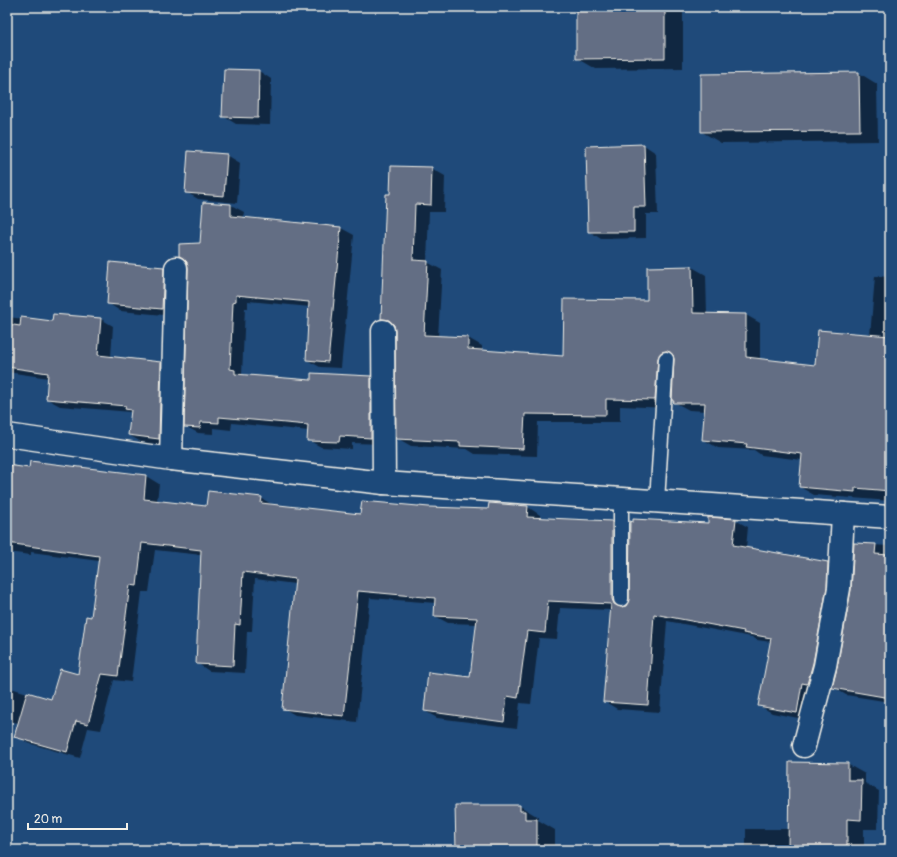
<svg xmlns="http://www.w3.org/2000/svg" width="897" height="857" viewBox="0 0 897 857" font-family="Pangolin,sans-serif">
<rect width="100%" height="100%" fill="#1f4a7a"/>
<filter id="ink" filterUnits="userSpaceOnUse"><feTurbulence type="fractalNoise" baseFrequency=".025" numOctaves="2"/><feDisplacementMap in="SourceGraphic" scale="8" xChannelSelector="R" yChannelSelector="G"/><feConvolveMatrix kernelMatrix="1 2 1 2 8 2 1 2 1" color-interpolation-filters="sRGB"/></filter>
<g filter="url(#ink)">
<g fill="#0007">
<path d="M 577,7 L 683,7 L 683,68 L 596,69 L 577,58 Z"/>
<path d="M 259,71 L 271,79 L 270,125 L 236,124 L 223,116 Z"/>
<path d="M 859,73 L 877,84 L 878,141 L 721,143 L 702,132 Z"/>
<path d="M 644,145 L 656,153 L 658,214 L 646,214 L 646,238 L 601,239 L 589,231 Z"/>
<path d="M 189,152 L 227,155 L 240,163 L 237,203 L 198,199 L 186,192 Z"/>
<path d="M 431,168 L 445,176 L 444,212 L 429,212 L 427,262 L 442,270 L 438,337 L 468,338 L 482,346 L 482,351 L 564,357 L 648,301 L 692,267 L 706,275 L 707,314 L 746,315 L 760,323 L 760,359 L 816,366 L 870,336 L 875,276 L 890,277 L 890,501 L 814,495 L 800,487 L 802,460 L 761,455 L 754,450 L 718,448 L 704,440 L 706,411 L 689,410 L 674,402 L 675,360 L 671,366 L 669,408 L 620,406 L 620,422 L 538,422 L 537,456 L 475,454 L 467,449 L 411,446 L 397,438 L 395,326 L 382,318 L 391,194 Z"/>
<path d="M 204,203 L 231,205 L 244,212 L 243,218 L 341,228 L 354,235 L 341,368 L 320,367 L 307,360 L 310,307 L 248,301 L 248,308 L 245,308 L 242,375 L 312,381 L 371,377 L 383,385 L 384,444 L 352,443 L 352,449 L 321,447 L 308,440 L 309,431 L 232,423 L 231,430 L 213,428 L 213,434 L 198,433 L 185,426 Z"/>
<path d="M 163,268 L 176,275 L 175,316 L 120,311 L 108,303 Z"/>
<path d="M 7,317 L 53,322 L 101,319 L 113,326 L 111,357 L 161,363 L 173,371 L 172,446 L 141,442 L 129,435 L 131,412 L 60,406 L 47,399 L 49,378 L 7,372 Z"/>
<path d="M 31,463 L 146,476 L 159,484 L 157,501 L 207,507 L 261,498 L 273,505 L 361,515 L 429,508 L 489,511 L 528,507 L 540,515 L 540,518 L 612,522 L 625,529 L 625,609 L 709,524 L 735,520 L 748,527 L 746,548 L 828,563 L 840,570 L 809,720 L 772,713 L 760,706 L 771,642 L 757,640 L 752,637 L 667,621 L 660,712 L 617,709 L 604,701 L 611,610 L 560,608 L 557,639 L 539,638 L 531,704 L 520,703 L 517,728 L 437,718 L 425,711 L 471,678 L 477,624 L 448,623 L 435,616 L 436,603 L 370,598 L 357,722 L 295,715 L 283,708 L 295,584 L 255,579 L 252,631 L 247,631 L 245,673 L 209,671 L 197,663 L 202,555 L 155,550 L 149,592 L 142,592 L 131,682 L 114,680 L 101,730 L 88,728 L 80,758 L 28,743 L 16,736 L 19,723 L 7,721 L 7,687 L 52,700 L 79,675 L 92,618 L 99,561 L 31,552 L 31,555 L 7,552 L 7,466 L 30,469 Z"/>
<path d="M 855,544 L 890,546 L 890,702 L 846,695 L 833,687 L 852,590 Z"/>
<path d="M 7,658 L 10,659 L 7,676 Z"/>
<path d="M 847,764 L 865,774 L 865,783 L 879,791 L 878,829 L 864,829 L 864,850 L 746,850 L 746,829 L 789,829 Z"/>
<path d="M 520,806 L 538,817 L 538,820 L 555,830 L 555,850 L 457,850 Z"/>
</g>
<g fill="#646e84" stroke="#f4f1e8">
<path d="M 576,7 L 665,7 L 665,58 L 576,59 Z"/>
<path d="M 224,69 L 259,70 L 258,118 L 222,117 Z"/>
<path d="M 859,72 L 860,131 L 701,132 L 701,74 Z"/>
<path d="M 644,144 L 646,207 L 634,207 L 634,232 L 588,232 L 586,146 Z"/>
<path d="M 188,151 L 227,154 L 224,196 L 185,193 Z"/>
<path d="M 391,166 L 432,167 L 431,205 L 415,204 L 413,260 L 428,261 L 424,335 L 468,337 L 468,349 L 563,356 L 564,299 L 647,300 L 647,267 L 692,266 L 693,313 L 746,314 L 746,357 L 815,365 L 818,330 L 890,336 L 890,491 L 855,488 L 855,492 L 799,487 L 802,454 L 746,447 L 747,444 L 702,440 L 705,403 L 673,403 L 674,401 L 672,401 L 674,359 L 673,355 L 667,351 L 662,352 L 658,358 L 655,400 L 606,399 L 606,415 L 525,414 L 523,449 L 460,446 L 460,442 L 396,439 L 395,331 L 394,325 L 389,320 L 381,319 L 386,194 L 390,194 Z"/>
<path d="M 203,202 L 231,204 L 231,216 L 341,227 L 328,362 L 306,360 L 309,302 L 236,295 L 236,301 L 233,302 L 230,369 L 235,370 L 235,374 L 311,380 L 311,373 L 371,376 L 371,438 L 340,436 L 339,442 L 307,441 L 308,425 L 219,417 L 219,423 L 201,422 L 200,428 L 184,427 L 188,268 L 187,262 L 183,258 L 179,256 L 179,244 L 200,243 Z"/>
<path d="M 110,262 L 164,267 L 162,309 L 107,304 Z"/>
<path d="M 53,314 L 101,318 L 98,355 L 161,362 L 159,439 L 128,435 L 131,410 L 125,409 L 126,406 L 46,399 L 48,373 L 7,367 L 7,324 L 20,326 L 21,317 L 52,321 Z"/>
<path d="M 30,461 L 146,475 L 144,499 L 206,506 L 208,491 L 262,497 L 261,503 L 360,514 L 362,501 L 429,507 L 488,509 L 489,503 L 528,506 L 527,517 L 612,521 L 612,599 L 614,604 L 621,607 L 626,606 L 629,599 L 630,521 L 633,522 L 633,519 L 708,523 L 708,517 L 736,519 L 733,545 L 828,562 L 827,587 L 813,663 L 807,684 L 802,683 L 797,713 L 758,706 L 771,638 L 743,633 L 744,631 L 654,614 L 648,705 L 603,702 L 611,604 L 548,601 L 545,633 L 527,631 L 518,698 L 507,696 L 504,722 L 424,711 L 428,672 L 470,677 L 477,618 L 434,616 L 435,598 L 358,591 L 344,716 L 282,709 L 295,579 L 243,572 L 240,625 L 235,624 L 233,666 L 196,664 L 201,550 L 142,543 L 137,586 L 130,585 L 118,676 L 102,674 L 88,724 L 76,721 L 67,752 L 14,737 L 27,692 L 51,699 L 60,669 L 78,674 L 86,616 L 91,617 L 99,556 L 7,543 L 7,465 L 29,468 Z"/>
<path d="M 854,543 L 876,544 L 875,554 L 890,555 L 890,698 L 832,688 L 837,668 L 851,590 Z"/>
<path d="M 789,762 L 848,763 L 848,780 L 862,780 L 861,820 L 847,819 L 847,850 L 788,850 Z"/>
<path d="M 455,805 L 520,805 L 520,811 L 525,811 L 525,819 L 537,819 L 537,850 L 456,850 Z"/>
</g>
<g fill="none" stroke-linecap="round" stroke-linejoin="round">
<defs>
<g id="lane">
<path d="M 657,501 L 666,359"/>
<path d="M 621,599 L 621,499"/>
</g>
<g id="street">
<path d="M 383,331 L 384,483"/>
<path d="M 171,459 L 176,268"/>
<path d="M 804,746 L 825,666 L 839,588 L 843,514"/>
</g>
<path id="secondary" d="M 7,435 L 171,459 L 384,483 L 890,517"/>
</defs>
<use href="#lane" stroke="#f4f1e8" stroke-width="17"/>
<use href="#street" stroke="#f4f1e8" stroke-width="25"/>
<use href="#secondary" stroke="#f4f1e8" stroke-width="25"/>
<use href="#lane" stroke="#1f4a7a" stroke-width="14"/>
<use href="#street" stroke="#1f4a7a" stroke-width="22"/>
<use href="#secondary" stroke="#1f4a7a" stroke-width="22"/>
</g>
</g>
<rect width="897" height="857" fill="none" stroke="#1f4a7a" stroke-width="24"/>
<rect x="12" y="12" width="873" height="833" fill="none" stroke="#f4f1e8" stroke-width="1.5" filter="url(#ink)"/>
<path d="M28 823v6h99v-6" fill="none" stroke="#f4f1e8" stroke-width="2"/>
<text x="34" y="823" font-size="12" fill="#f4f1e8" stroke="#1f4a7a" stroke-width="3" paint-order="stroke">20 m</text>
</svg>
